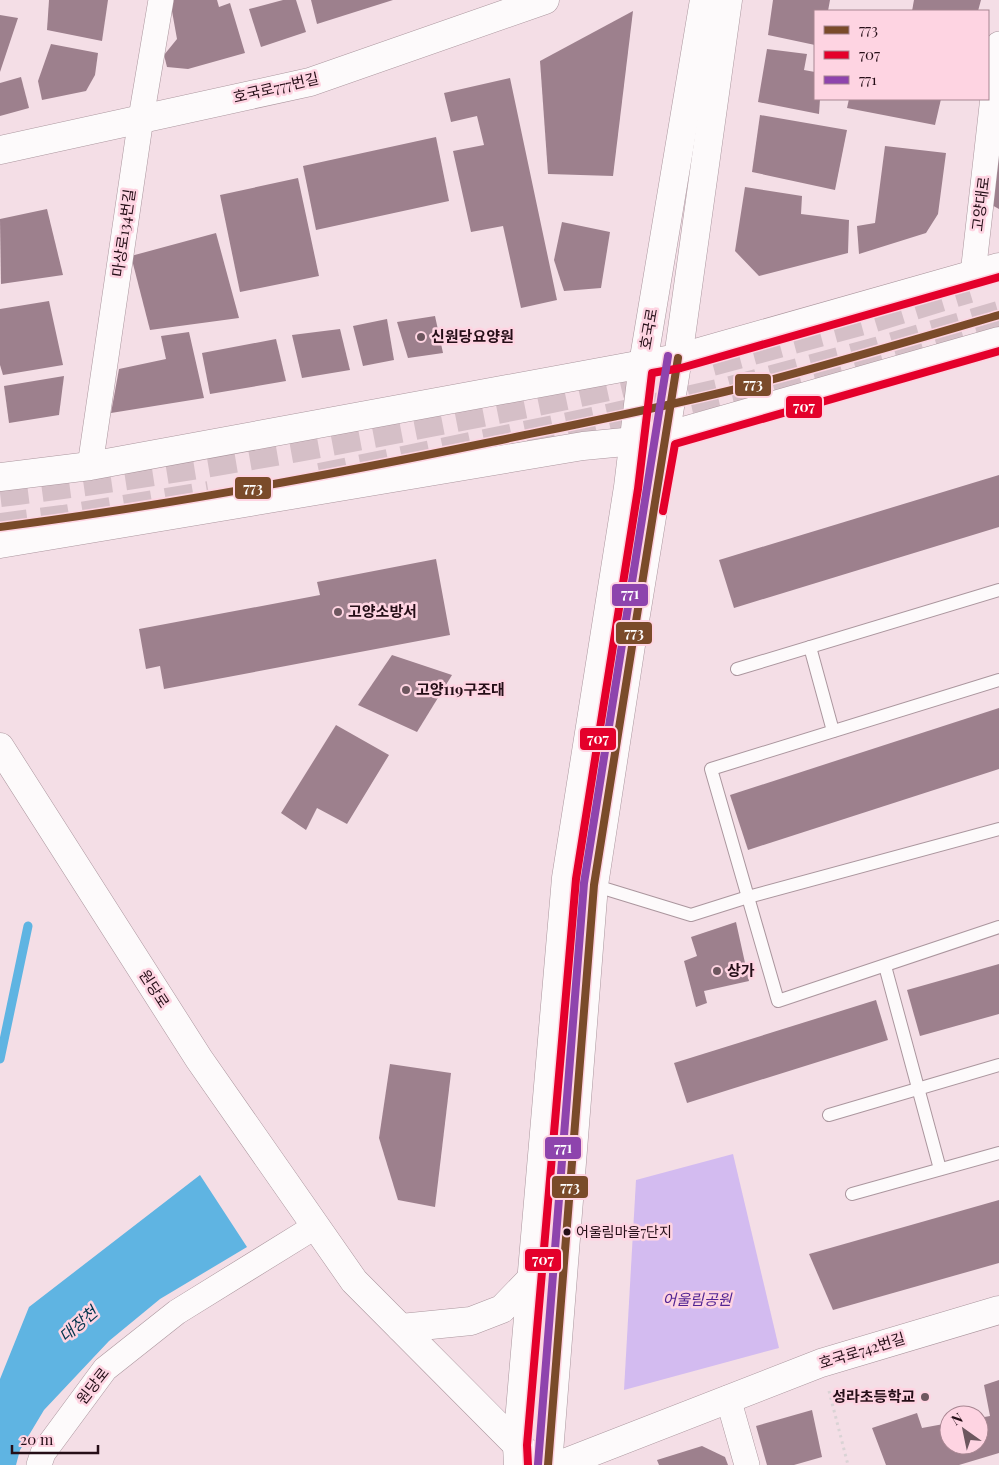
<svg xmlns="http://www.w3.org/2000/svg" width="999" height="1465" viewBox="0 0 999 1465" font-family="'Playfair Display','Noto Sans KR',serif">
<rect width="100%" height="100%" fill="#f4dee6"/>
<path fill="#d3bbf0" d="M 733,1154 L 779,1348 L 624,1390 L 636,1180 Z"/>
<path fill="#5fb4e2" d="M 200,1175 L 247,1247 L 160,1299 L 109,1341 L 44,1410 L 20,1450 L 16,1465 L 0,1465 L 0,1379 L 29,1307 Z"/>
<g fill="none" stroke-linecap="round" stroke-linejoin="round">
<path stroke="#5fb4e2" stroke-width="9" d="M 0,1059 L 28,926"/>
</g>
<g fill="#9d808d">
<path d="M 49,0 L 108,0 L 102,41 L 47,30 Z"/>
<path d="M 170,0 L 217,0 L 219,7 L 230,3 L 245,53 L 188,69 L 167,67 L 164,55 L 177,39 Z"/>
<path d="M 283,0 L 296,0 L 306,32 L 261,47 L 249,9 Z"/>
<path d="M 311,0 L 393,0 L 317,24 Z"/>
<path d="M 773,0 L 830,0 L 828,11 L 815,11 L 815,45 L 768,35 Z"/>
<path d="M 914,0 L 981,0 L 978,11 L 912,11 Z"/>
<path d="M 633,11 L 613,176 L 548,174 L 540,61 Z"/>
<path d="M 0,15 L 18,18 L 0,72 Z"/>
<path d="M 51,44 L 98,53 L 95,75 L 86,91 L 42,100 L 38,81 Z"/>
<path d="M 767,49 L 807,54 L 804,70 L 815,72 L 815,99 L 820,99 L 819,114 L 758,102 Z"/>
<path d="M 21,77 L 29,108 L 0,116 L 0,83 Z"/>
<path d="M 510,78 L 557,300 L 521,308 L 503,226 L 471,232 L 453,151 L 484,145 L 477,116 L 451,122 L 444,93 Z"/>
<path d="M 849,99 L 941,99 L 935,125 L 847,108 Z"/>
<path d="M 760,115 L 847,130 L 835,190 L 752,172 Z"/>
<path d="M 436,137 L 449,201 L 316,230 L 303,166 Z"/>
<path d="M 885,146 L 946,153 L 938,214 L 926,233 L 859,254 L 857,226 L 875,223 Z"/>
<path d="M 998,160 L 999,160 L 999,209 L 990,204 Z"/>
<path d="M 298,178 L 319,276 L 240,292 L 220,195 Z"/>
<path d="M 745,187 L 802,196 L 801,214 L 849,220 L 848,253 L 759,276 L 735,251 Z"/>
<path d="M 47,209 L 63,275 L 1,284 L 0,219 Z"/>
<path d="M 562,222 L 610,232 L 601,288 L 564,291 L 554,260 Z"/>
<path d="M 216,233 L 239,318 L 150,330 L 131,256 Z"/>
<path d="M 49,301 L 63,365 L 3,375 L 0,365 L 0,309 Z"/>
<path d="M 435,316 L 443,353 L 408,358 L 397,322 Z"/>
<path d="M 387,319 L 394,360 L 363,366 L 353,326 Z"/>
<path d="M 340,329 L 350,370 L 302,378 L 292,335 Z"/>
<path d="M 189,332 L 204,398 L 111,413 L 119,369 L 166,359 L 161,336 Z"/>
<path d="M 276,339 L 286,381 L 210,394 L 202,353 Z"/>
<path d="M 64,376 L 59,415 L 9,423 L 4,386 Z"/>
<path d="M 999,475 L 999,527 L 734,608 L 719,560 Z"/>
<path d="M 436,559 L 450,635 L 164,689 L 160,666 L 146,669 L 139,629 L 320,595 L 317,582 Z"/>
<path d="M 392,655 L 452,675 L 417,732 L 358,705 Z"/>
<path d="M 999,708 L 999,769 L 748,850 L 730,795 Z"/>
<path d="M 336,725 L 389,755 L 347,824 L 317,808 L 306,830 L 281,813 Z"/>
<path d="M 736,922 L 749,981 L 704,991 L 707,1003 L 696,1007 L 684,961 L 697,956 L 691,937 Z"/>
<path d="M 999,964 L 999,1014 L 920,1036 L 907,990 Z"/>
<path d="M 876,1000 L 888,1040 L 687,1103 L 674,1063 Z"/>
<path d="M 390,1064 L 451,1073 L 435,1207 L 398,1200 L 379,1138 Z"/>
<path d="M 999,1200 L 999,1263 L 833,1310 L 809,1254 Z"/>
<path d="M 999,1380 L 999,1453 L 959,1465 L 886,1465 L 872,1428 L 917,1413 L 922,1428 L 949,1423 L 949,1445 L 979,1445 L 979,1418 L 990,1416 L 984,1385 Z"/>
<path d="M 812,1410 L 822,1457 L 794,1465 L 767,1465 L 756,1426 Z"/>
<path d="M 702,1446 L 725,1457 L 728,1465 L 659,1465 L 657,1460 Z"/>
</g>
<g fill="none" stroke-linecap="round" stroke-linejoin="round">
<g stroke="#d5bfc7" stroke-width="28" stroke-dasharray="28 14" stroke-linecap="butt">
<path d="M 712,362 L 871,319 L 969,289"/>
<path d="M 320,477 L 603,419 L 731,390 L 873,352 L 999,315"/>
<path d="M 0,493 C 144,476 287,451 430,423 C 508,408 586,393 663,374"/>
<path d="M 0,527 L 63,519 L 209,495"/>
</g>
<defs>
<g id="lane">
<path d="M 810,647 L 833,731"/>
<path d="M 737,669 L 999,590"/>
<path d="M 999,680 L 711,769 L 778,1001 L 999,927"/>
<path d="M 593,885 L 691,915 L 748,897 L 999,829"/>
<path d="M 885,966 L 940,1169"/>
<path d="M 829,1115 L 999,1065"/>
<path d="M 852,1194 L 999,1153"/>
</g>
<g id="street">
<path d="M 973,274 L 999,44"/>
<path d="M 90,466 L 141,118 L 161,0"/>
<path d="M 728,1398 L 747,1465"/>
<path d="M 39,1465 L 43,1453 L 105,1369 L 177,1312 L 316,1226"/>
</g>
<g id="secondary">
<path d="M 0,150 L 310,82 L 545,0"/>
<path d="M 643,364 L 678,358"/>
<path d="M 0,747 L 199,1059 L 354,1281 L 517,1445 L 542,1465"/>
<path d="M 559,1465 L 821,1363 L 999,1310"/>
</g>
<g id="primary">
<path d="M 678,358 L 999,267"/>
<path d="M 666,436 L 999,341"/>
<path d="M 0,477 L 90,466 L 643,364"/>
<path d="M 0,544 L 583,446 L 635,441"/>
<path d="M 401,1328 L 471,1321 L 502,1309 L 532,1278"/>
<path d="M 518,1465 L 517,1445 L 566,878 L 628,487 L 643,364 L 704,0"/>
<path d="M 548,1465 L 594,885 L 631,645 L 678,358 L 728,0"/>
</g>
</defs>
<use href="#lane" stroke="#ab969e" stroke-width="14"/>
<use href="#street" stroke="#ab969e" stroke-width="26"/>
<use href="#secondary" stroke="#ab969e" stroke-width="29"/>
<use href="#primary" stroke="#ab969e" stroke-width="29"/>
<path stroke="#dad3d5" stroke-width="3" stroke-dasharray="2.5 4" stroke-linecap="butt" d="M 829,1391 L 848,1465"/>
<use href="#lane" stroke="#fdfafb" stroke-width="12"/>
<use href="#street" stroke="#fdfafb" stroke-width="25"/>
<use href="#secondary" stroke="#fdfafb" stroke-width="28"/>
<use href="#primary" stroke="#fdfafb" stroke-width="28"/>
<defs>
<g id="bus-1">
<path d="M 0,527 C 163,506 325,476 486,443 C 568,426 651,410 732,390 C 822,367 910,341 999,315"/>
<path d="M 548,1465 L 594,885 L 678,358"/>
</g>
<g id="bus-2">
<path d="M 663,511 L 675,444 L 999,351"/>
<path d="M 528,1465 L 527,1445 L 576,879 L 638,489 L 652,373 L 681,368 L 999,277"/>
</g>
<path id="bus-3" d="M 538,1464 L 584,883 L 668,356"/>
</defs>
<use href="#bus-1" stroke="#fed4e2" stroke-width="11"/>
<use href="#bus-2" stroke="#fed4e2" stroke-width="11"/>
<use href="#bus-3" stroke="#fed4e2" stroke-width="11"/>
<use href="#bus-1" stroke="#7a4b2a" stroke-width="8"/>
<use href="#bus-2" stroke="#e4002b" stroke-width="8"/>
<use href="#bus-3" stroke="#8e44ad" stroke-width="8"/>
</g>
<g fill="#6d575f" stroke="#fed4e2" stroke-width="2">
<circle cx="421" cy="337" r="5"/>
<circle cx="338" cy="612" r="5"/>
<circle cx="406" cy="690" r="5"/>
<circle cx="717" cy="971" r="5"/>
<circle cx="925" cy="1397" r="5"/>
</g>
<circle fill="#250e17" stroke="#fed4e2" stroke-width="2" cx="567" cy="1232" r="4.5"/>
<g text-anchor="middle" stroke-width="5" stroke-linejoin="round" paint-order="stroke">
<g font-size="14" fill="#250e17" stroke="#fed4e2" text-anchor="start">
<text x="576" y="1237">어울림마을7단지</text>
</g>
<g font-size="15" fill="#250e17" stroke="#fed4e2">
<text transform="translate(276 88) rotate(-13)" y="5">호국로777번길</text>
<text transform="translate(981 204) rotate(-83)" y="5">고양대로</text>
<text transform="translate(124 233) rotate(-82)" y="5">마상로134번길</text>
<text transform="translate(649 329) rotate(-80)" y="5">호국로</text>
<text transform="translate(154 989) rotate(57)" y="5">원당로</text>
<text transform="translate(862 1351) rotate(-17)" y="5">호국로742번길</text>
<text transform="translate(93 1386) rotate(-52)" y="5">원당로</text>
</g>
<g font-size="15" font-weight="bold" fill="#250e17" stroke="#fed4e2" text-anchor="start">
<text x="431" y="342">신원당요양원</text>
<text x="348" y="617">고양소방서</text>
<text x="416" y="695">고양119구조대</text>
<text x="727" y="976">상가</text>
<text x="915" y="1402" text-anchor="end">성라초등학교</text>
</g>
<g font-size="15" font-style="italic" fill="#522493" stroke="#fed4e2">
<text x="697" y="1305">어울림공원</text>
</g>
<g font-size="16" font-style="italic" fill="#00334c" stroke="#fed4e2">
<text transform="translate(78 1324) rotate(-41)" y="6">대장천</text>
</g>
</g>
<g stroke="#fed4e2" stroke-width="2">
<rect x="734" y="373" width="38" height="24" rx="5" fill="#7a4b2a"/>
<rect x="785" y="395" width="38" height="24" rx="5" fill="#e4002b"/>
<rect x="234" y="476" width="38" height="24" rx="5" fill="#7a4b2a"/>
<rect x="611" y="583" width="38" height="24" rx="5" fill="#8e44ad"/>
<rect x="615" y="621" width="38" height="24" rx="5" fill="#7a4b2a"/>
<rect x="579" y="727" width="38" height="24" rx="5" fill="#e4002b"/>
<rect x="544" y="1136" width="38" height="24" rx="5" fill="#8e44ad"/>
<rect x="551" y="1175" width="38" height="24" rx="5" fill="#7a4b2a"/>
<rect x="524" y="1248" width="38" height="24" rx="5" fill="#e4002b"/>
</g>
<g font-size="14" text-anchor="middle" font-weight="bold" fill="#fff">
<text x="753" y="389">773</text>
<text x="804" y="412">707</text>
<text x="253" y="493">773</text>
<text x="630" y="599">771</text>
<text x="634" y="638">773</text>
<text x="598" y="744">707</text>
<text x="563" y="1153">771</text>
<text x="570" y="1192">773</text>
<text x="543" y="1265">707</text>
</g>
<rect x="814" y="10" width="175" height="90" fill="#fed4e2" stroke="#a78591"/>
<rect x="824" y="26" width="25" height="8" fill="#7a4b2a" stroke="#a78591"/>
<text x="859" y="35" font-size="15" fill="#250e17">773</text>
<rect x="824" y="51" width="25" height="8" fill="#e4002b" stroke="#a78591"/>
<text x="859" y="60" font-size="15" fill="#250e17">707</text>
<rect x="824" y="76" width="25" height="8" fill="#8e44ad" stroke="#a78591"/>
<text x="859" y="85" font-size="15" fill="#250e17">771</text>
<g transform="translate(964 1430) rotate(327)"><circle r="24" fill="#fed4e2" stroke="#a78591"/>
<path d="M0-4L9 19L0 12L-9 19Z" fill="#6d575f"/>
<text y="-8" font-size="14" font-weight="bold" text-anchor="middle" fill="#250e17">N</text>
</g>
<path d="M12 1445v8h86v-8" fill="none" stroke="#250e17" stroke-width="2.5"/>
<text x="20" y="1445" font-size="15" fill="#250e17" stroke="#fed4e2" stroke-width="4" paint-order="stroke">20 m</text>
</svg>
